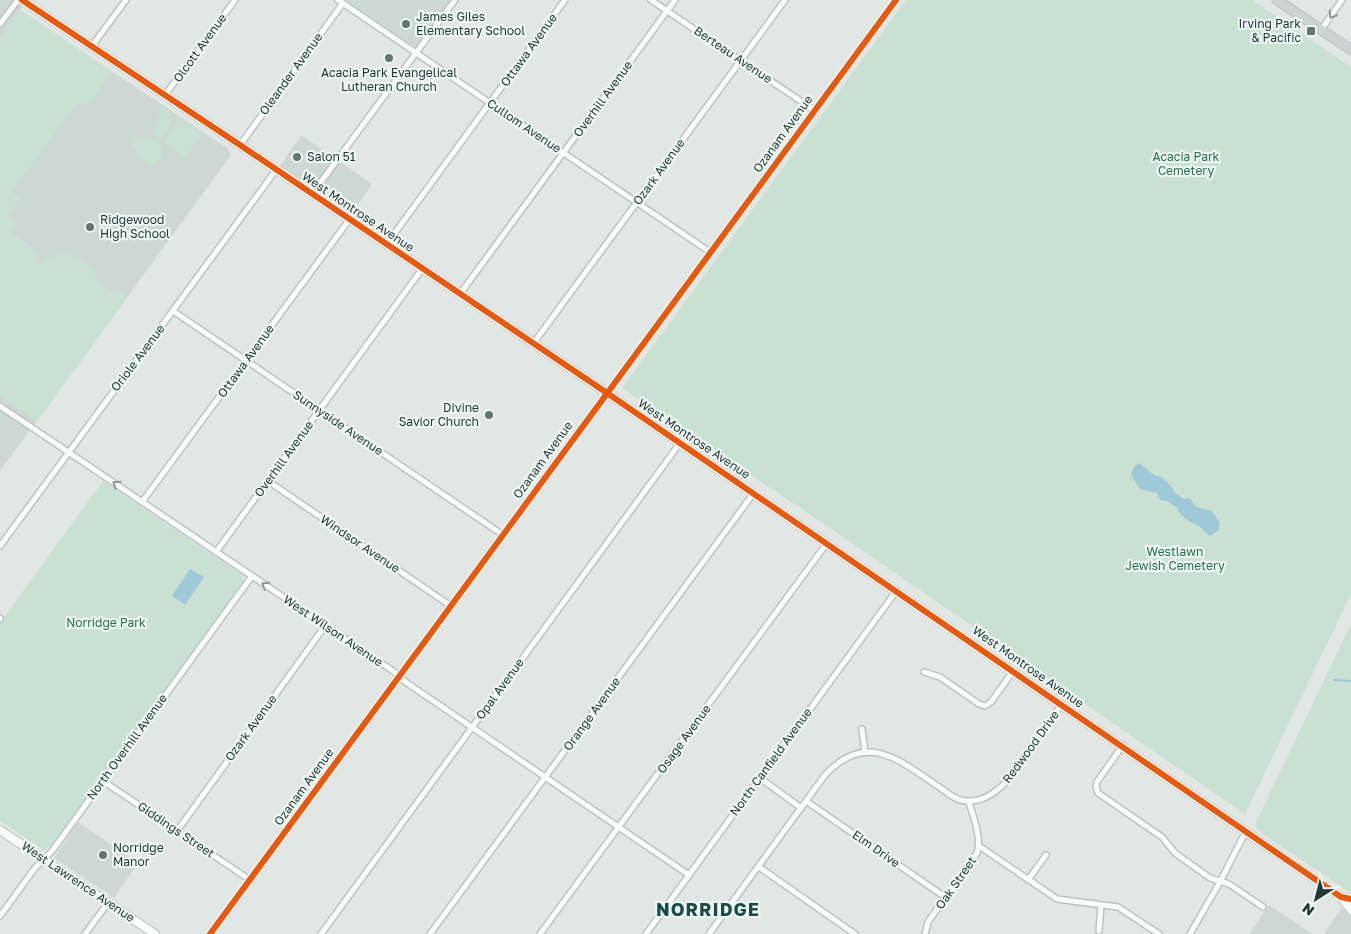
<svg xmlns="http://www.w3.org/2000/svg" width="1351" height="934" viewBox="0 0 1351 934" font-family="'Golos Text',sans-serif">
<rect width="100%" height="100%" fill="#e0e7e4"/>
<g fill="#cdd8d5">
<path d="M 0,0 L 12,0 L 22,7 L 20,10 L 227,148 L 231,155 L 0,471 Z"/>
<path d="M 345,0 L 450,0 L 415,47 Z"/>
<path d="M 301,135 L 372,184 L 352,214 L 280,166 Z"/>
<path d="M 78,822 L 138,863 L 114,898 L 54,858 Z"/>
<path d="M 1269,905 L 1312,934 L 1249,934 Z"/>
<path d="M 1342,908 L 1351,914 L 1351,934 L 1324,934 Z"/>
</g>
<g fill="#c8e1d2">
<path d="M 906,0 L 1252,0 L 1351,67 L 1351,594 L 1245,814 L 827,526 L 622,388 Z"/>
<path d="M 20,10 L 112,72 L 88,105 L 76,104 L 12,192 L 20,199 L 8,216 L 17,223 L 10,232 C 21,240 42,248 36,264 L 37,265 C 53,252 76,250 91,267 C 95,271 95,277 98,281 C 100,285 107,288 111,291 L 118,289 L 127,298 L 37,421 L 0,396 L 0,37 Z"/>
<path d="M 161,105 L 171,112 L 167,118 L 173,123 L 161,140 L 152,133 L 158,122 L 158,118 L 162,111 L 159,108 Z"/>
<path d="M 180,118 L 203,133 L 185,158 L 174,150 L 172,145 L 167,145 L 163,141 Z"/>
<path d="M 150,136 L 161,144 L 161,150 L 163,155 L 158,161 L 151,166 L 137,155 L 137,151 L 132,146 L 134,142 L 130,139 L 132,137 L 140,140 L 142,138 L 148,139 Z"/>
<path d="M 103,481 L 242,575 L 243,582 L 50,847 L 44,850 L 0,821 L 0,623 Z"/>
<path d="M 1351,624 L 1351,893 L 1261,833 L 1256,827 L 1257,820 Z"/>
</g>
<g fill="#9fc9d7">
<path d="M 1139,463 L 1154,475 L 1162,477 L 1172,487 L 1174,492 L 1184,499 L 1190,498 L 1196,507 L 1212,511 L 1220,523 L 1218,531 L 1210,536 C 1205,533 1202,528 1197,525 C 1187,520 1186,520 1178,511 L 1178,508 L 1167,501 L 1160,500 L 1157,493 L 1140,489 L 1131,475 L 1134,467 Z"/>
<path d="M 190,569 L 204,577 L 185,605 L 172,596 Z"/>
</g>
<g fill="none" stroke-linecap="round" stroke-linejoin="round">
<path stroke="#9fc9d7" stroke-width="2" d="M 1334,680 L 1351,681"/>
<defs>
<g id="street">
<path d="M 338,0 L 710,252"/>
<path d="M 651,0 L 814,110"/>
<path d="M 0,24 L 18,0"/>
<path d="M 1321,30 L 1342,0"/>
<path d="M 92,46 L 126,0"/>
<path d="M 165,95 L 235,0"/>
<path d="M 240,145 L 343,3"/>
<path d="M 312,194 L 455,0"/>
<path d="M 386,245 L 565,0"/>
<path d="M 460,294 L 675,0"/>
<path d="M 173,311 L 503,535"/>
<path d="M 533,344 L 785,0"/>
<path d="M 0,406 L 393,671 L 407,683 L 689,875"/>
<path d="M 268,481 L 451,606"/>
<path d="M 142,502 L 349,220"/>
<path d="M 0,546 L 276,170"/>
<path d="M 216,552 L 422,269"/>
<path d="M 0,618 L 0,619"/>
<path d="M 924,672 L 940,677 L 979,704 L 985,706 L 991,702 L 1013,671"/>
<path d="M 862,729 L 865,752"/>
<path d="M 1123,745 L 1097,782 L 1096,787 L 1098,793 L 1162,837 L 1175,853 L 1210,878 L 1229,884 L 1263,907"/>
<path d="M 760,778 L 801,808"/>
<path d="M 103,781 L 250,880"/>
<path d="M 806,801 L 945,897"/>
<path d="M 177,831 L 325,626"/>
<path d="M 979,846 L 1057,899 L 1118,907 L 1159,934"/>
<path d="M 759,867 L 855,934"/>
<path d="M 1028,880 L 1046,855"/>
<path d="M 0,916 L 35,868 L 52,851 L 252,576"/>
<path d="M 1099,931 L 1101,905"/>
<path d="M 85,934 L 108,903"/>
<path d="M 210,934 L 896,0"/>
<path d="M 321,934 L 680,443"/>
<path d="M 430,934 L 753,494"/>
<path d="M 540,934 L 827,543"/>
<path d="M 646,934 L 897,590"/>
<path d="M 709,934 L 825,775 C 868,729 901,762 942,789 C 950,795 959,802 969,801 C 983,801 993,794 1003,785 L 1062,704"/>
<path d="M 925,934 L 928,922 L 977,853 C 982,837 973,817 969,802"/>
<path d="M 1190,934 L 1220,882 L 1246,831"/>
</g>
<g id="secondary">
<path d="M 22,0 L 240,145 L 607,393 L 1341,897 L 1351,899"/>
<path d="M 0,830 L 155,934"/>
<path d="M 1341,897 L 1351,910"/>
</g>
<path id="primary" d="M 1277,0 L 1351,50"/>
</defs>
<use href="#street" stroke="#bdc3c1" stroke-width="8"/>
<use href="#secondary" stroke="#bcc5c2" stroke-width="10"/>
<use href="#primary" stroke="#bac3c2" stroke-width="11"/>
<use href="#street" stroke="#fafbfb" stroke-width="5"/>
<use href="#secondary" stroke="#fafbfb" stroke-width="8"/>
<use href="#primary" stroke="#cbd4d2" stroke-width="9"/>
<defs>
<g id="cycleway">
<path d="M 22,0 L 240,145 L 607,393 L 1341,897 L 1351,899"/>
<path d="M 210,934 L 896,0"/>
</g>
</defs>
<use href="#cycleway" stroke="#edf6f3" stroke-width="9"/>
<use href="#cycleway" stroke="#e8590c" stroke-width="6"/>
</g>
<defs><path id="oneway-chevron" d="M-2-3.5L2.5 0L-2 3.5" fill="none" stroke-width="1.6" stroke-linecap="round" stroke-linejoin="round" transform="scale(1.25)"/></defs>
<g stroke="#8c9a98">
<use href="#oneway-chevron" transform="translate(1332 15) rotate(124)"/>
<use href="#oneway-chevron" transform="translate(116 484) rotate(-146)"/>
<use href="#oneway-chevron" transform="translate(265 585) rotate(-146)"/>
</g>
<g fill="#637672" stroke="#edf6f3" stroke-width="2">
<circle cx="406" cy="24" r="5"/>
<rect x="1306" y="26" width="10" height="10" rx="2.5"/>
<circle cx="389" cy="58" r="5"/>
<circle cx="297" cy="157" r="5"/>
<circle cx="90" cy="227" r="5"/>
<circle cx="489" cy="415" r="5"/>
<circle cx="103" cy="855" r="5"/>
</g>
<g text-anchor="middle" stroke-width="4.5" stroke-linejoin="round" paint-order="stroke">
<g font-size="12" fill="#1f3935" stroke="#edf6f3" text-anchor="start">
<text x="416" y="21">James Giles<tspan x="416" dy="14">Elementary School</tspan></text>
<text x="1301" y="28" text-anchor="end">Irving Park<tspan x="1301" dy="14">&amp; Pacific</tspan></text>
<text x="389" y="77" text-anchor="middle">Acacia Park Evangelical<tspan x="389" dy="14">Lutheran Church</tspan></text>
<text x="307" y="161">Salon 51</text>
<text x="100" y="224">Ridgewood<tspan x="100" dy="14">High School</tspan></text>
<text x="479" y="412" text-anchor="end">Divine<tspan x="479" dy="14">Savior Church</tspan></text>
<text x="113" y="852">Norridge<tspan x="113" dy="14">Manor</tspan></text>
</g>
<g font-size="12" fill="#1f3935" stroke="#edf6f3">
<text transform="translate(200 48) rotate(-54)" y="4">Olcott Avenue</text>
<text transform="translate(529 50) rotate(-54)" y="4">Ottawa Avenue</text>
<text transform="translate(733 55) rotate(34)" y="4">Berteau Avenue</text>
<text transform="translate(291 74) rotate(-54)" y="4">Oleander Avenue</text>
<text transform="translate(603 99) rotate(-54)" y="4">Overhill Avenue</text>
<text transform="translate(524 126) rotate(34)" y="4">Cullom Avenue</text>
<text transform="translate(783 134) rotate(-54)" y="4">Ozanam Avenue</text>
<text transform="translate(659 172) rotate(-54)" y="4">Ozark Avenue</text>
<text transform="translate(358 212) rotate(34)" y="4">West Montrose Avenue</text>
<text transform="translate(138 358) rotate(-53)" y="4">Oriole Avenue</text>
<text transform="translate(246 361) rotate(-54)" y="4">Ottawa Avenue</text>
<text transform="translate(338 423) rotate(34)" y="4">Sunnyside Avenue</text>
<text transform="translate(694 439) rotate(34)" y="4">West Montrose Avenue</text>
<text transform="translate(284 459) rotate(-54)" y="4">Overhill Avenue</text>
<text transform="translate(543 460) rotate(-54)" y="4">Ozanam Avenue</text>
<text transform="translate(360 544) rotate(34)" y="4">Windsor Avenue</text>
<text transform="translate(333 631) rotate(34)" y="4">West Wilson Avenue</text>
<text transform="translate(1028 667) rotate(35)" y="4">West Montrose Avenue</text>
<text transform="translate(500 689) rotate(-54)" y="4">Opal Avenue</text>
<text transform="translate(592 714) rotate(-54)" y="4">Orange Avenue</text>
<text transform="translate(251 728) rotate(-54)" y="4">Ozark Avenue</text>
<text transform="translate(684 739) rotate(-54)" y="4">Osage Avenue</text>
<text transform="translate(127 747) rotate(-54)" y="4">North Overhill Avenue</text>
<text transform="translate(1031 747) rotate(-54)" y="4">Redwood Drive</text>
<text transform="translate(771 762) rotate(-54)" y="4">North Canfield Avenue</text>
<text transform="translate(304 787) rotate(-54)" y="4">Ozanam Avenue</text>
<text transform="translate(176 830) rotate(34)" y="4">Giddings Street</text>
<text transform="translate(876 849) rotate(35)" y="4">Elm Drive</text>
<text transform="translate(78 882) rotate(34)" y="4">West Lawrence Avenue</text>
<text transform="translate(956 883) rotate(-55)" y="4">Oak Street</text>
</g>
<g font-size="12" fill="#28714c" stroke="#edf6f3">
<text x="1186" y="161">Acacia Park<tspan x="1186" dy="14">Cemetery</tspan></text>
<text x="1175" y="556">Westlawn<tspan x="1175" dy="14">Jewish Cemetery</tspan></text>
<text x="106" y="627">Norridge Park</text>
</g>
<g font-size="18" font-weight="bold" letter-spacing="1" fill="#1b4b45" stroke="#edf6f3">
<text x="708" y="916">NORRIDGE</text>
</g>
</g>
<g transform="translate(1316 899) rotate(216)" stroke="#edf6f3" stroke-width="4" paint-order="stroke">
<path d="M0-4L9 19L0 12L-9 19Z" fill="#1f3935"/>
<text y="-8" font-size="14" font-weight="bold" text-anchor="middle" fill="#1f3935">N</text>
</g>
</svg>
